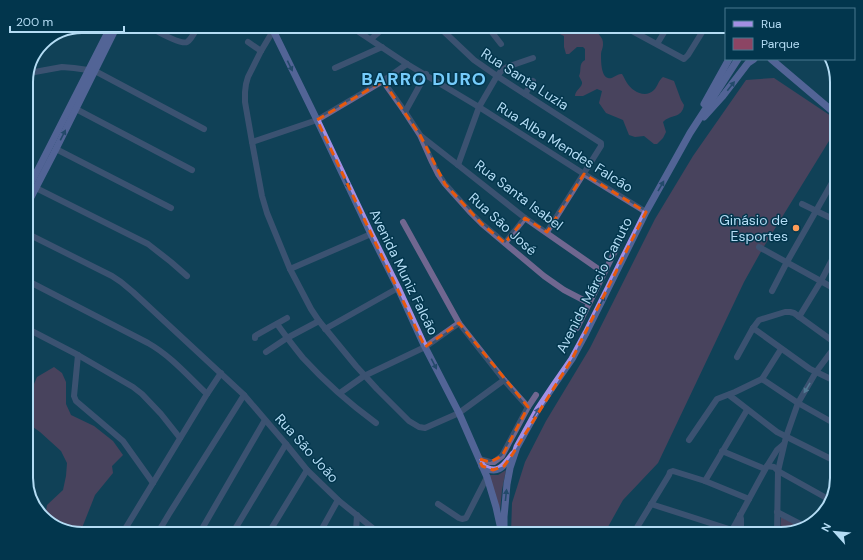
<svg xmlns="http://www.w3.org/2000/svg" width="863" height="560" viewBox="0 0 863 560" font-family="'DM Sans',sans-serif">
<rect width="100%" height="100%" fill="#104158"/>
<g fill="#8c4564">
<path d="M 544,26 L 594,26 C 596,34 604,36 603,45 C 603,48 601,51 601,54 C 601,61 601,76 608,78 C 612,80 617,73 622,74 C 624,77 625,80 627,83 C 632,91 645,99 654,90 C 658,86 658,81 663,77 L 674,81 L 681,100 L 684,105 C 682,119 670,114 663,122 L 666,132 L 663,138 L 657,144 L 654,144 L 644,136 L 635,137 L 629,135 L 623,120 L 606,113 L 599,103 L 602,91 L 597,89 L 583,96 L 575,96 C 575,90 583,87 582,82 C 581,80 580,78 579,76 C 582,70 578,64 585,60 L 585,49 L 583,47 L 577,47 L 569,54 L 566,54 L 564,47 L 564,36 L 554,31 L 546,29 Z"/>
<path d="M 774,78 L 837,120 L 837,128 L 763,248 L 744,282 L 658,463 L 623,500 L 604,534 L 511,534 L 512,503 L 525,462 L 546,421 L 590,348 L 655,219 L 693,156 L 746,80 Z"/>
<path d="M 54,367 L 62,373 L 66,382 L 66,404 L 71,415 L 94,426 L 113,441 L 123,455 L 112,466 L 113,473 L 95,495 L 80,533 L 51,525 L 40,513 L 46,511 L 47,505 L 63,490 L 66,476 L 67,463 L 61,451 L 40,432 L 33,427 L 32,423 L 26,418 L 26,375 L 34,384 L 37,377 Z"/>
<path d="M 506,470 L 502,490 L 500,511 L 488,475 L 498,475 Z"/>
<path d="M 781,517 L 802,528 L 780,534 Z"/>
</g>
<g fill="none" stroke-linecap="round" stroke-linejoin="round">
<g stroke="#706790" stroke-width="6">
<path d="M 148,26 C 155,30 180,45 187,42 C 192,39 195,31 198,26"/>
<path d="M 276,26 L 261,51 L 248,77 L 246,84 L 245,92 L 245,102 L 252,142 L 262,196 L 267,213 L 290,269 L 311,309 L 319,321 L 356,366 L 377,389 L 409,421 L 419,427 L 425,428 L 459,413 L 504,380"/>
<path d="M 350,26 L 407,64 L 479,107 L 584,174 L 646,212"/>
<path d="M 438,26 L 474,60 L 497,76 L 601,143 L 601,146 L 547,232"/>
<path d="M 487,26 L 501,44"/>
<path d="M 623,26 L 684,59 L 688,55 L 706,26"/>
<path d="M 371,39 L 386,26"/>
<path d="M 248,42 L 261,51"/>
<path d="M 657,44 L 668,26"/>
<path d="M 335,68 L 382,47"/>
<path d="M 95,71 L 204,129"/>
<path d="M 29,73 L 62,67 L 74,68 L 88,70"/>
<path d="M 383,81 L 405,112 L 420,135 L 432,162 L 438,174 L 445,184 L 471,213 L 482,224 L 544,276 L 564,290 L 589,303"/>
<path d="M 525,94 L 533,81"/>
<path d="M 76,109 L 192,170"/>
<path d="M 405,112 L 426,74"/>
<path d="M 421,136 L 458,165 L 525,218 L 604,273"/>
<path d="M 252,142 L 317,120 L 383,81 L 407,64"/>
<path d="M 56,149 L 171,208"/>
<path d="M 458,165 L 479,107 L 497,76 L 502,70 L 507,67 L 533,58"/>
<path d="M 36,188 L 148,244 L 171,262 L 187,276"/>
<path d="M 802,204 L 837,221"/>
<path d="M 403,222 L 459,323 L 504,380 L 528,407"/>
<path d="M 26,233 L 112,276 L 121,282 L 133,292 L 244,395 L 286,444 L 307,470 L 338,500 L 380,534"/>
<path d="M 505,243 L 525,218"/>
<path d="M 759,247 L 837,290"/>
<path d="M 290,269 L 371,234"/>
<path d="M 26,280 L 148,343 C 171,356 188,376 207,394"/>
<path d="M 772,291 L 787,262 L 837,174"/>
<path d="M 799,317 L 821,281 L 837,250"/>
<path d="M 277,324 C 285,335 294,347 303,358 C 325,382 350,404 376,423"/>
<path d="M 26,328 L 78,355 L 133,387 L 142,394 L 161,414 L 180,438"/>
<path d="M 577,328 L 618,245"/>
<path d="M 753,328 L 810,369 L 837,382"/>
<path d="M 325,329 L 398,288"/>
<path d="M 255,338 L 255,336 L 287,318"/>
<path d="M 266,352 L 287,338 L 319,321"/>
<path d="M 78,355 L 74,396 L 76,401 L 123,441 L 153,483"/>
<path d="M 737,357 L 753,328 L 759,320 L 785,312 L 790,312 L 794,313 L 834,342 L 837,344"/>
<path d="M 762,379 L 798,403 L 837,425"/>
<path d="M 340,393 L 364,376 L 425,347 L 459,323"/>
<path d="M 729,395 L 777,432 L 837,462"/>
<path d="M 689,440 L 717,399 L 735,392 L 762,379 L 781,349"/>
<path d="M 722,451 L 765,469"/>
<path d="M 479,459 L 490,462 L 494,462 L 502,456 L 528,407 L 536,395"/>
<path d="M 767,466 L 774,467 L 778,471 L 830,500"/>
<path d="M 705,481 L 747,410"/>
<path d="M 438,504 L 459,518 L 462,519 L 466,518 L 487,477"/>
<path d="M 651,504 L 732,530"/>
<path d="M 777,512 L 806,527"/>
<path d="M 357,515 L 356,532 L 358,534"/>
<path d="M 740,515 L 741,519 L 741,534"/>
<path d="M 122,534 L 207,394 L 221,373"/>
<path d="M 157,534 L 169,514 L 244,395"/>
<path d="M 199,534 L 265,420"/>
<path d="M 232,534 L 286,444"/>
<path d="M 268,534 L 307,470"/>
<path d="M 319,534 L 338,500"/>
<path d="M 633,534 L 669,475 L 670,472 L 673,471 L 705,481 L 749,499"/>
<path d="M 730,534 L 767,466 L 777,450 L 784,444"/>
<path d="M 777,534 L 778,471 L 786,437 L 798,403 L 816,372 L 837,344"/>
</g>
<g stroke="#a38fe3" stroke-width="7">
<path d="M 271,26 L 317,120 L 371,234 L 398,288 L 424,345 L 459,413 L 487,477 L 496,507 L 502,534"/>
<path d="M 771,59 L 837,115"/>
<path d="M 704,104 L 729,59"/>
<path d="M 704,117 L 722,97 L 748,63 L 754,59"/>
<path d="M 26,193 L 111,26"/>
<path d="M 26,207 L 56,149 L 117,26"/>
<path d="M 482,466 C 498,476 504,466 513,454"/>
<path d="M 504,528 L 504,517 L 507,484 L 510,468 L 517,447 L 538,409 L 554,385 L 572,359 L 586,333 L 646,212 L 690,133 L 738,59"/>
</g>
</g>
<defs><path id="oneway-solid" d="M-6-.8H1V-3.2L6.5 0L1 3.2V.8H-6Z"/></defs>
<g fill="#3a5582">
<use href="#oneway-solid" transform="translate(290 66) rotate(64)"/>
<use href="#oneway-solid" transform="translate(731 86) rotate(-52)"/>
<use href="#oneway-solid" transform="translate(63 135) rotate(-63)"/>
<use href="#oneway-solid" transform="translate(347 183) rotate(65)"/>
<use href="#oneway-solid" transform="translate(661 186) rotate(-60)"/>
<use href="#oneway-solid" transform="translate(602 301) rotate(-64)"/>
<use href="#oneway-solid" transform="translate(434 364) rotate(63)"/>
<use href="#oneway-solid" transform="translate(536 413) rotate(-60)"/>
<use href="#oneway-solid" transform="translate(506 495) rotate(-84)"/>
</g>
<use fill="#a3bfdb" href="#oneway-solid" transform="translate(807 388) rotate(121)"/>
<path d="M0 0H863V560H0ZM 383,81 L 420,135 L 445,184 L 482,224 L 505,243 L 525,218 L 547,232 L 584,174 L 646,212 L 572,359 L 512,455 L 504,466 L 493,470 L 482,466 L 479,459 L 490,462 L 502,456 L 528,407 L 459,323 L 425,347 L 317,120 Z" fill="#104158" fill-opacity=".55" fill-rule="evenodd"/>
<path fill="none" stroke="#e8590c" stroke-width="3" stroke-dasharray="8 5" stroke-linejoin="round" d="M 383,81 L 420,135 L 445,184 L 482,224 L 505,243 L 525,218 L 547,232 L 584,174 L 646,212 L 572,359 L 512,455 L 504,466 L 493,470 L 482,466 L 479,459 L 490,462 L 502,456 L 528,407 L 459,323 L 425,347 L 317,120 Z"/>
<circle fill="#fe9c57" stroke="#02364d" stroke-width="1.5" cx="796" cy="228" r="4"/>
<g text-anchor="middle" stroke-width="3" stroke-linejoin="round" paint-order="stroke">
<g font-size="14" fill="#b4dcf4" stroke="#02364d">
<text transform="translate(525 79) rotate(33)" y="5">Rua Santa Luzia</text>
<text transform="translate(565 147) rotate(32)" y="5">Rua Alba Mendes Falcão</text>
<text transform="translate(519 195) rotate(37)" y="5">Rua Santa Isabel</text>
<text transform="translate(503 224) rotate(42)" y="5">Rua São José</text>
<text transform="translate(404 272) rotate(64)" y="5">Avenida Muniz Falcão</text>
<text transform="translate(594 285) rotate(-63)" y="5">Avenida Márcio Canuto</text>
<text transform="translate(307 448) rotate(48)" y="5">Rua São João</text>
</g>
<g font-size="14" fill="#b4dcf4" stroke="#02364d" text-anchor="end">
<text x="788" y="225">Ginásio de<tspan x="788" dy="16">Esportes</tspan></text>
</g>
<g font-size="18" font-weight="bold" letter-spacing="1" fill="#76ccfb" stroke="#02364d">
<text x="424" y="85">BARRO DURO</text>
</g>
</g>
<path d="M0 0H863V560H0ZM82 33H781A49 49 0 0 1 830 82V478A49 49 0 0 1 781 527H82A49 49 0 0 1 33 478V82A49 49 0 0 1 82 33Z" fill="#02364d" fill-rule="evenodd"/>
<path fill="none" stroke="#b4dcf4" stroke-width="2" d="M82 33H781A49 49 0 0 1 830 82V478A49 49 0 0 1 781 527H82A49 49 0 0 1 33 478V82A49 49 0 0 1 82 33Z"/>
<rect x="725" y="8" width="130" height="52" fill="#02364d" stroke="#497890"/>
<rect x="733" y="21" width="20" height="6" fill="#a38fe3" stroke="#497890"/>
<text x="761" y="28" font-size="12" fill="#b4dcf4">Rua</text>
<rect x="733" y="38" width="20" height="12" fill="#8c4564" stroke="#497890"/>
<text x="761" y="48" font-size="12" fill="#b4dcf4">Parque</text>
<g transform="translate(835 532) rotate(297)" stroke="#02364d" stroke-width="3" paint-order="stroke">
<path d="M0-3L7 15L0 10L-7 15Z" fill="#b4dcf4"/>
<text y="-6" font-size="11" font-weight="bold" text-anchor="middle" fill="#b4dcf4">N</text>
</g>
<path d="M10 26v6h114v-6" fill="none" stroke="#b4dcf4" stroke-width="2"/>
<text x="16" y="26" font-size="12" fill="#b4dcf4" stroke="#02364d" stroke-width="3" paint-order="stroke">200 m</text>
</svg>
